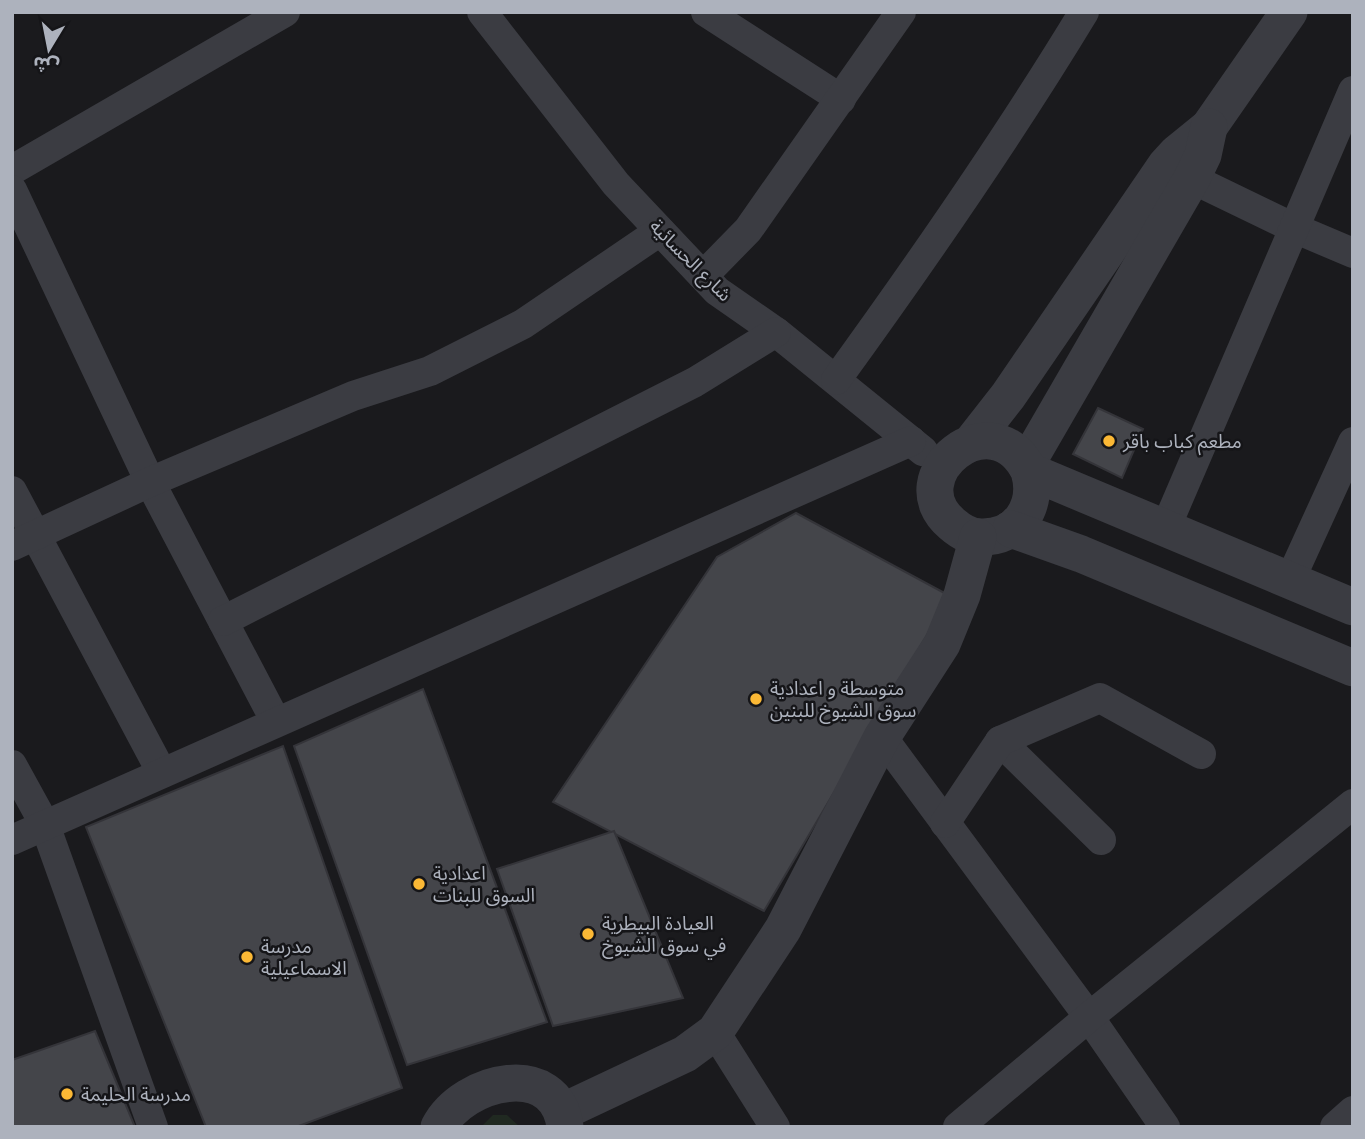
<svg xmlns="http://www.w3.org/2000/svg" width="1365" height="1139" viewBox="0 0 1365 1139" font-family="Figtree,'Noto Sans Arabic',sans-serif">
<rect width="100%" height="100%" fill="#1a1a1d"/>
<path fill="#202921" d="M 493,1115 L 507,1115 L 520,1127 L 481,1127 Z"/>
<g fill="#44454a" stroke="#343439" stroke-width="2">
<path d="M 1098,408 L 1143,429 L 1122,478 L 1073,454 Z"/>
<path d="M 796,513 L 950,596 L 764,911 L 553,802 L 717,557 Z"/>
<path d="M 423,689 L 547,1022 L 407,1065 L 294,746 Z"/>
<path d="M 283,746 L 402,1088 L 296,1127 L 206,1127 L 86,827 Z"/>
<path d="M 614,831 L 683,998 L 553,1026 L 497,869 Z"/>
<path d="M 95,1031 L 135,1127 L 12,1127 L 12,1060 Z"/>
</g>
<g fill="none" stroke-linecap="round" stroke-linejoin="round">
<g stroke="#3b3c42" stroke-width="30">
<path d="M 482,12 L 616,184 L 717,291 L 776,332 L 923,451"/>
<path d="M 706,12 L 841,99"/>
<path d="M 1172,169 L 1294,228 L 1353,253"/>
<path d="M 12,170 L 285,12"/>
<path d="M 12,190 L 150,482 L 276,722"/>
<path d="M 703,276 L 748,230 L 901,12"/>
<path d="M 836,380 C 923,260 1007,139 1084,12"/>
<path d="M 12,491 L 162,773"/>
<path d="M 1166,527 L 1353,91"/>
<path d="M 12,546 L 150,482 L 353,396 L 430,371 L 523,324 L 660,231"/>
<path d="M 1290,580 L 1353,442"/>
<path d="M 223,621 L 695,382 L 776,332"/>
<path d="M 882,737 L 1089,1017 L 1165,1127"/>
<path d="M 1000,741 L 1101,840"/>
<path d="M 12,765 L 45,825 L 153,1127"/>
<path d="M 945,823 L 1000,741 L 1100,698 L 1201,754"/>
<path d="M 12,840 L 911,441"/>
<path d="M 715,1032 L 775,1127"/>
<path d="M 958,1127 L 1089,1017 L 1353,804"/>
<path d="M 1335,1127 L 1353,1111"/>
</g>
<g stroke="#3b3c42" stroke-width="37">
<path d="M 972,442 L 1008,396 L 1166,165 L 1177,153 L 1209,127 L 1289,12"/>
<path d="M 1026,465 L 1191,180 L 1203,155 L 1209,127"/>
<path d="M 1029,471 C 1039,505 1019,538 981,537 C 970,537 960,531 952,524 C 896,477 992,397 1029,471 L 1353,607"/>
<path d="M 1011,529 L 1081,554 L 1353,668"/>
<path d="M 562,1112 L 685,1054 L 715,1032 L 783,929 L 882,737 L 942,644 L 962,595 L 978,537"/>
<path d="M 439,1127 C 463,1080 557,1058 565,1127"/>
</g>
</g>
<g fill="#fbb835" stroke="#151518" stroke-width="2.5">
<circle cx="1109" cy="441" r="7"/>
<circle cx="756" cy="699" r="7"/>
<circle cx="419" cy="884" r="7"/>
<circle cx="588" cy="934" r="7"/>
<circle cx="247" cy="957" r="7"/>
<circle cx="67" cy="1094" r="7"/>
</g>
<g text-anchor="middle" stroke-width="5" stroke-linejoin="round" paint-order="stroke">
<g font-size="19" fill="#adb2bd" stroke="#151518">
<text transform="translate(691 260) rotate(45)" y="7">شارع الحسائية</text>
</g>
<g font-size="19" fill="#adb2bd" stroke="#151518" text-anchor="start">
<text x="1123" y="448">مطعم كباب باقر</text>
<text x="770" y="695">متوسطة و اعدادية<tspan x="770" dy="22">سوق الشيوخ للبنين</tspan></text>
<text x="433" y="880">اعدادية<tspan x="433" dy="22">السوق للبنات</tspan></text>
<text x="602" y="930">العيادة البيطرية<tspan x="602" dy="22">في سوق الشيوخ</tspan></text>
<text x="261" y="953">مدرسة<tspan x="261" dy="22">الاسماعيلية</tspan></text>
<text x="81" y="1101">مدرسة الحليمة</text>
</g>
</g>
<rect width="1365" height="1139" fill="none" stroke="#adb2bd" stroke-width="28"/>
<g transform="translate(49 49) rotate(190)" stroke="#151518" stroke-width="5" paint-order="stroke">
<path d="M0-5L12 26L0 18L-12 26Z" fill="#adb2bd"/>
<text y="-10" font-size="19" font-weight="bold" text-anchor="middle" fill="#adb2bd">ش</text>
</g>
</svg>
